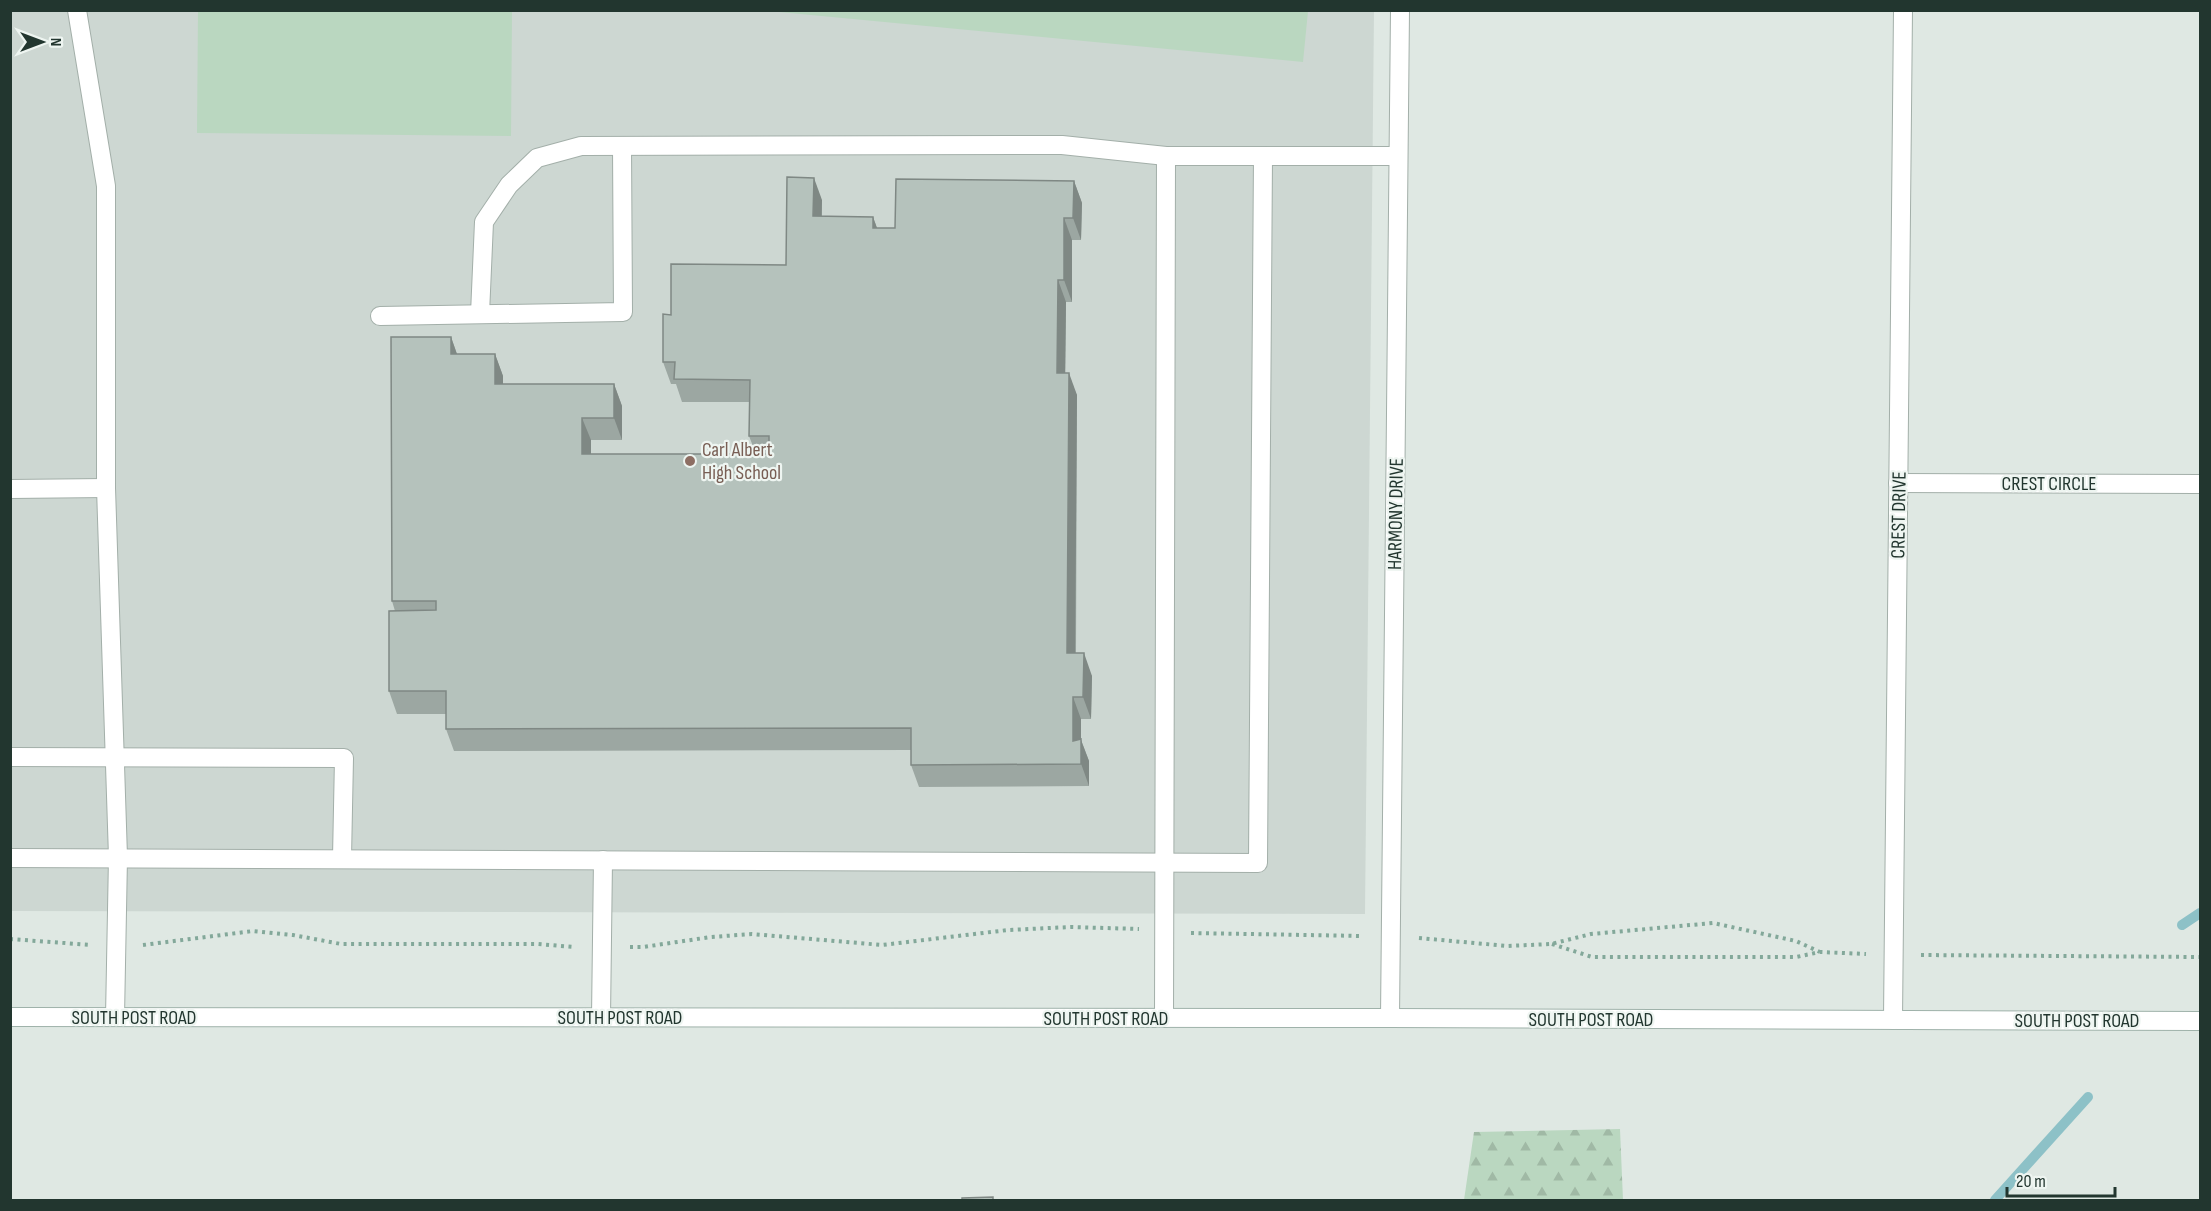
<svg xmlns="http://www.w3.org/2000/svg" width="2211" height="1211" viewBox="0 0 2211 1211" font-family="'Sofia Sans Condensed',sans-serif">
<defs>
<pattern id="forest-firs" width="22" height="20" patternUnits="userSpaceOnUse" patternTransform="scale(1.5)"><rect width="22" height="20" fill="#bad7c0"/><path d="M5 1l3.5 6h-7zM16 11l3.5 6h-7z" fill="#a0b9a5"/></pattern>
</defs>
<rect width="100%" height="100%" fill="#dfe8e3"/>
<path fill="#cdd7d2" d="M 10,11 L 1374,11 L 1365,914 L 11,911 Z"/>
<path fill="url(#forest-firs)" d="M 1620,1129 L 1623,1200 L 1464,1200 L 1474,1132 Z"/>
<g fill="#bad7c0">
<path d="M 198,11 L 512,11 L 511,136 L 197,133 Z"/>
<path d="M 769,11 L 1308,11 L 1303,62 Z"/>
</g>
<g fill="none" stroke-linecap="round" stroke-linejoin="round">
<g stroke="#8dc1c7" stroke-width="10">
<path d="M 2182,925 L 2200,913"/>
<path d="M 1995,1200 L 2088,1097"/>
</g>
<defs>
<g id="service">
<path d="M 77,10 L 106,186 L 106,488 L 118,857 L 115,1017"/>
<path d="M 480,314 L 484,222 L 509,185 L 537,158 L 581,146 L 1062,145 L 1166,156 L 1398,156"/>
<path d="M 380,316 L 623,312 L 622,146"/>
<path d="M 10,489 L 106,488"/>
<path d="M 10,757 L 344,758 L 342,858"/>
<path d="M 10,858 L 1258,863 L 1263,156"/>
<path d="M 601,1017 L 603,860"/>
<path d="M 1164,1018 L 1166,156"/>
</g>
<g id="minor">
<path d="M 1898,483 L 2200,484"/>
<path d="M 1390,1018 L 1400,10"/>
<path d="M 1893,1020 L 1903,10"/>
</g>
<path id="secondary" d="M 10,1017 L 1390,1018 L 2200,1021"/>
</defs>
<use href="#service" stroke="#a3afa9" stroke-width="20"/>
<use href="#minor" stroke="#a3afa9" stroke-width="20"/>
<use href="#secondary" stroke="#9fb2aa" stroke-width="20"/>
<g stroke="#83a89a" stroke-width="4" stroke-dasharray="3 4.5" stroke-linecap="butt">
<path d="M 1191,933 L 1363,936"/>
<path d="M 1419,938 L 1507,946 L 1551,944 L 1591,934 L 1713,923 L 1796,941 L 1820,952"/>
<path d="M 10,939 L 91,945"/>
<path d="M 1552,944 L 1592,957 L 1796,957 L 1820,952 L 1866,954"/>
<path d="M 143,945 L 253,931 L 293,935 L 341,944 L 538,944 L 574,947"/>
<path d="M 630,947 L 643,947 L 711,937 L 752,934 L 882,945 L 1008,930 L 1071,927 L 1139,929"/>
<path d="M 1921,955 L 2200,957"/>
</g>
<use href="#service" stroke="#fff" stroke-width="18"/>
<use href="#minor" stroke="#fff" stroke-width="18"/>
<use href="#secondary" stroke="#fff" stroke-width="18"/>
</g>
<path fill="#9ca7a2" d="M 1074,181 L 1082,203 L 1081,240 L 1072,240 L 1072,302 L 1066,302 L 1065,373 L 1077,395 L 1076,653 L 1092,676 L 1091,719 L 1081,719 L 1081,740 L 1089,761 L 1089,786 L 919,787 L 911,765 L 911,750 L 454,751 L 446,729 L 446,714 L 397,714 L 389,691 L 395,611 L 392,601 L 451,337 L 457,354 L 495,354 L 503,376 L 503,384 L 614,384 L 622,406 L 622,440 L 591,440 L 591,454 L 756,454 L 749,436 L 750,402 L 682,402 L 676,384 L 671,384 L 663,362 L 671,315 L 786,265 L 822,200 L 822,216 L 873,217 L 877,228 L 895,228 Z"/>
<g fill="#7f8884">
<path d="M 814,178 L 822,200 L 821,238 L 813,216 Z"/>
<path d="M 1074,181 L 1082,203 L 1081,240 L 1073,218 Z"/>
<path d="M 873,217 L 881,239 L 873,228 Z"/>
<path d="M 1064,218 L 1072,240 L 1072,302 L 1064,280 Z"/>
<path d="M 1058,280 L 1066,302 L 1065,395 L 1057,373 Z"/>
<path d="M 451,337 L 459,360 L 451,354 Z"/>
<path d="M 495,354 L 503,376 L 503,406 L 495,384 Z"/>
<path d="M 1069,373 L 1077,395 L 1075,675 L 1067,653 Z"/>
<path d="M 614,384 L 622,406 L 622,440 L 614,418 Z"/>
<path d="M 582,418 L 591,440 L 591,476 L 582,454 Z"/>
<path d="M 1084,653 L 1092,676 L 1091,719 L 1083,697 Z"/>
<path d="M 1073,697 L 1081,719 L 1081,740 L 1089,761 L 1089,786 L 1073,741 Z"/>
</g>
<g fill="#b5c2bc" stroke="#7f8884" stroke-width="1.5">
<path d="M 787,177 L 814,178 L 813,216 L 873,217 L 873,228 L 895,228 L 896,179 L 1074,181 L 1073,218 L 1064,218 L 1064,280 L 1058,280 L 1057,373 L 1069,373 L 1067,653 L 1084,653 L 1083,697 L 1073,697 L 1073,741 L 1081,739 L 1081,764 L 911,765 L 911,728 L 446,729 L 446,691 L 389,691 L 389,611 L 436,610 L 436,601 L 392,601 L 391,337 L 451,337 L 451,354 L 495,354 L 495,384 L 614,384 L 614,418 L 582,418 L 582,454 L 769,454 L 769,436 L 749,436 L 750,380 L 674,379 L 675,362 L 663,362 L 663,314 L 671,315 L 671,264 L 786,265 Z"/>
<path d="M 993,1197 L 993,1200 L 962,1200 L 962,1198 Z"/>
</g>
<circle fill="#8d6e63" stroke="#eef5f1" stroke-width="2" cx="690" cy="461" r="6"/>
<g text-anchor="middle" stroke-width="4.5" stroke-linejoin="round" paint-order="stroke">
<g font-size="20" fill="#785e54" stroke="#eef5f1" text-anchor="start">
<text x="702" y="456">Carl Albert<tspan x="702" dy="23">High School</tspan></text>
</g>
<g font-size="20" fill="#22362f" stroke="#eef5f1">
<text x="2049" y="490">CREST CIRCLE</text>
<text transform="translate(1395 514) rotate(-89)" y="7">HARMONY DRIVE</text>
<text transform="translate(1898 515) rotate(-89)" y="7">CREST DRIVE</text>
<text x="134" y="1024">SOUTH POST ROAD</text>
<text x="620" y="1024">SOUTH POST ROAD</text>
<text x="1106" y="1025">SOUTH POST ROAD</text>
<text x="1591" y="1026">SOUTH POST ROAD</text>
<text x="2077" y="1027">SOUTH POST ROAD</text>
</g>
</g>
<rect width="2211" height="1211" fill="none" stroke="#22362f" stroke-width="24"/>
<g transform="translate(42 42) rotate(90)" stroke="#eef5f1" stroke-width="4.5" paint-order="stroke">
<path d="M0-4.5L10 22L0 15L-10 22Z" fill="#22362f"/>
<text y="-9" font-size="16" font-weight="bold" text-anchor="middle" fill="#22362f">N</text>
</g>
<path d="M2007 1187v9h108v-9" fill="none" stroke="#22362f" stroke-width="3"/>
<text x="2016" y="1187" font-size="18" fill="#22362f" stroke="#eef5f1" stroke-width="4.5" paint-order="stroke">20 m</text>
</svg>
